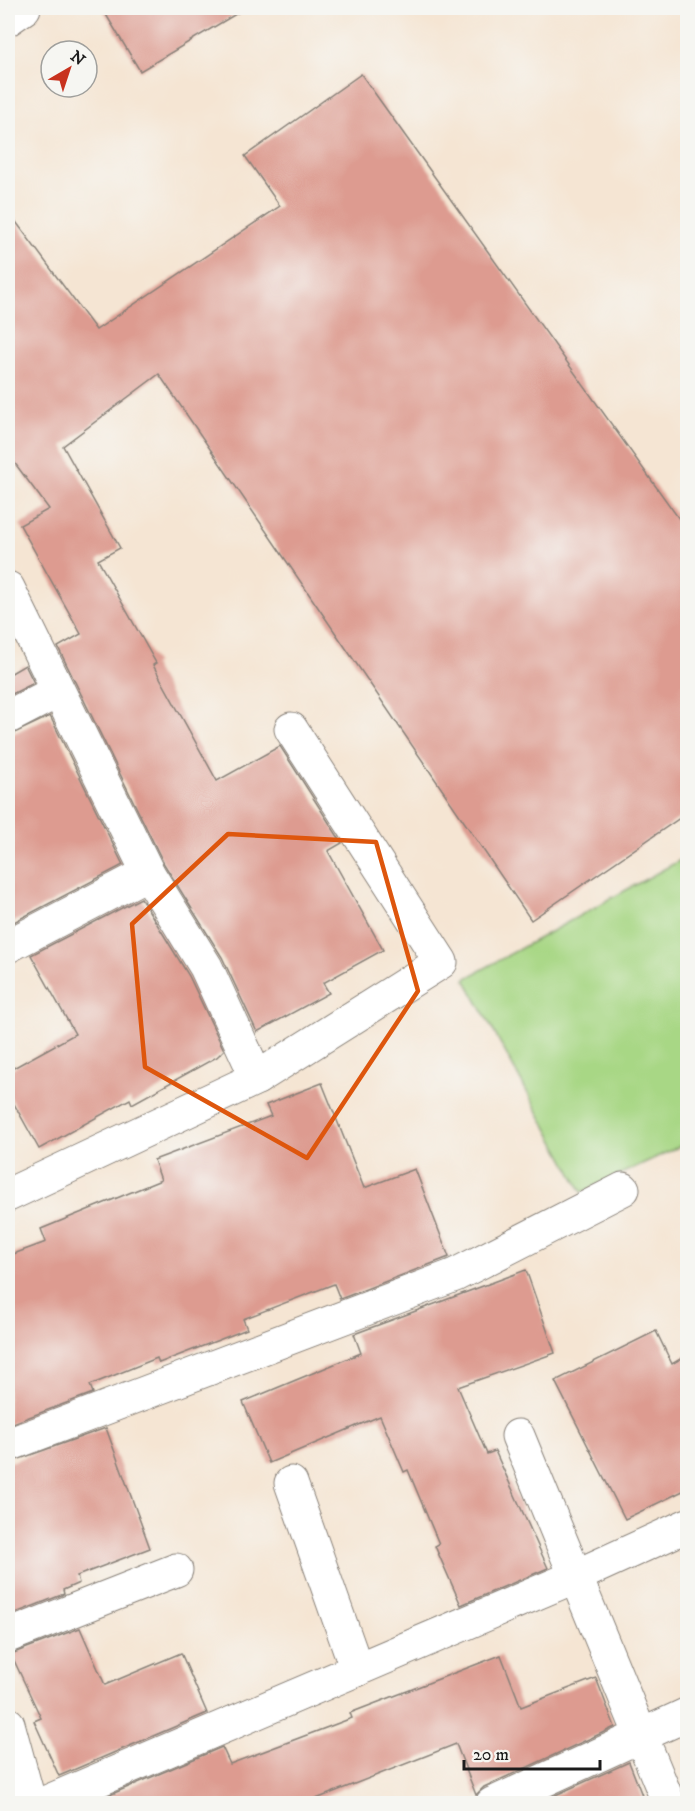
<svg xmlns="http://www.w3.org/2000/svg" width="695" height="1811" viewBox="0 0 695 1811" font-family="'IM FELL DW Pica',serif">
<rect width="100%" height="100%" fill="#f6f6f2"/>
<filter id="ink" filterUnits="userSpaceOnUse"><feTurbulence type="fractalNoise" baseFrequency=".0167" numOctaves="2"/><feDisplacementMap in="SourceGraphic" scale="12" xChannelSelector="R" yChannelSelector="G"/><feConvolveMatrix kernelMatrix="1 2 1 2 8 2 1 2 1" color-interpolation-filters="sRGB"/></filter>
<filter id="wash" filterUnits="userSpaceOnUse"><feTurbulence type="fractalNoise" baseFrequency=".008" numOctaves="4" result="noise"/><feDisplacementMap in="SourceGraphic" scale="24" xChannelSelector="R" yChannelSelector="G"/><feGaussianBlur stdDeviation="1.35" result="paint"/><feColorMatrix in="noise" values="0 0 0 0 0 0 0 0 0 0 0 0 0 0 0 0 0 1.4 0 .05"/><feComposite in="paint" operator="in"/></filter>
<g filter="url(#wash)">
<rect width="100%" height="100%" fill="#f5e5d3"/>
<path fill="#a8d785" stroke="#627a50" stroke-width="1.5" d="M 684,858 L 688,864 L 687,1143 L 582,1192 L 465,979 Z"/>
<g id="blocks">
<g fill="#dd9b90">
<path d="M 102,8 L 246,8 L 140,71 Z"/>
<path d="M 361,74 L 687,530 L 687,813 L 531,920 L 159,374 L 63,446 L 120,548 L 98,560 L 156,663 L 153,665 L 217,781 L 280,746 L 342,843 L 328,851 L 383,950 L 323,983 L 329,993 L 257,1032 L 222,957 L 164,864 L 58,647 L 81,634 L 20,525 L 49,509 L 8,454 L 8,211 L 96,330 L 280,206 L 245,156 Z"/>
<path d="M 25,665 L 34,683 L 8,696 L 8,675 Z"/>
<path d="M 50,716 L 123,865 L 12,923 L 8,914 L 8,736 Z"/>
<path d="M 141,898 L 189,976 L 224,1050 L 217,1057 L 132,1104 L 130,1099 L 39,1149 L 8,1093 L 8,1071 L 75,1034 L 31,955 Z"/>
<path d="M 322,1083 L 364,1188 L 415,1169 L 449,1257 L 340,1299 L 334,1284 L 243,1319 L 247,1329 L 159,1363 L 157,1358 L 90,1385 L 93,1393 L 8,1425 L 8,1256 L 46,1242 L 41,1229 L 161,1180 L 154,1160 L 271,1116 L 266,1105 Z"/>
<path d="M 526,1270 L 555,1353 L 458,1387 L 487,1454 L 495,1451 L 548,1568 L 461,1605 L 435,1546 L 439,1544 L 408,1470 L 404,1472 L 380,1416 L 269,1463 L 243,1402 L 361,1353 L 354,1334 Z"/>
<path d="M 656,1331 L 672,1364 L 687,1355 L 687,1489 L 625,1519 L 555,1381 Z"/>
<path d="M 106,1428 L 150,1548 L 77,1576 L 79,1583 L 63,1590 L 64,1594 L 8,1616 L 8,1463 Z"/>
<path d="M 80,1628 L 105,1685 L 181,1653 L 207,1713 L 59,1776 L 34,1721 L 41,1718 L 11,1654 Z"/>
<path d="M 501,1655 L 521,1707 L 596,1678 L 615,1727 L 484,1787 L 476,1795 L 456,1744 L 306,1803 L 91,1803 L 222,1747 L 230,1764 L 352,1718 L 350,1713 Z"/>
<path d="M 629,1762 L 645,1803 L 538,1803 Z"/>
</g>
</g>
</g>
<g filter="url(#ink)">
<use href="#blocks" fill-opacity="0" stroke="#888078" stroke-width="1.5"/>
<g fill="none" stroke-linecap="round" stroke-linejoin="round">
<defs>
<g id="minor">
<path d="M 8,19 L 24,8"/>
<path d="M 8,588 L 148,873 L 206,967 L 257,1078"/>
<path d="M 8,717 L 58,691"/>
<path d="M 8,946 L 148,873"/>
<path d="M 8,1195 L 257,1078 L 441,962 L 291,729"/>
<path d="M 518,1436 L 669,1804"/>
<path d="M 8,1445 L 455,1275 L 623,1189"/>
<path d="M 291,1483 L 357,1670"/>
<path d="M 8,1636 L 176,1570"/>
<path d="M 8,1724 L 30,1804"/>
<path d="M 42,1804 L 574,1577 L 688,1525"/>
<path d="M 492,1804 L 688,1714"/>
</g>
</defs>
<use href="#minor" stroke="#888078" stroke-width="35"/>
<use href="#minor" stroke="#fff" stroke-width="33"/>
</g>
</g>
<path fill="none" stroke="#de560d" stroke-width="4.5" stroke-linejoin="round" d="M 228,834 L 376,842 L 418,991 L 307,1158 L 145,1067 L 132,924 Z"/>
<rect width="695" height="1811" fill="none" stroke="#f6f6f2" stroke-width="30"/>
<g transform="translate(69 69) rotate(39)"><circle r="28" fill="#f6f6f2" stroke="#9f9f9c" stroke-width="1.5"/>
<path d="M0-4.5L10 22L0 15L-10 22Z" fill="#c8321e"/>
<text y="-9" font-size="16" font-weight="bold" text-anchor="middle" fill="#1c1c1c">N</text>
</g>
<path d="M464 1760v9h136v-9" fill="none" stroke="#1c1c1c" stroke-width="3"/>
<text x="473" y="1760" font-size="18" fill="#1c1c1c" stroke="#f6f6f2" stroke-width="4.5" paint-order="stroke">20 m</text>
</svg>
